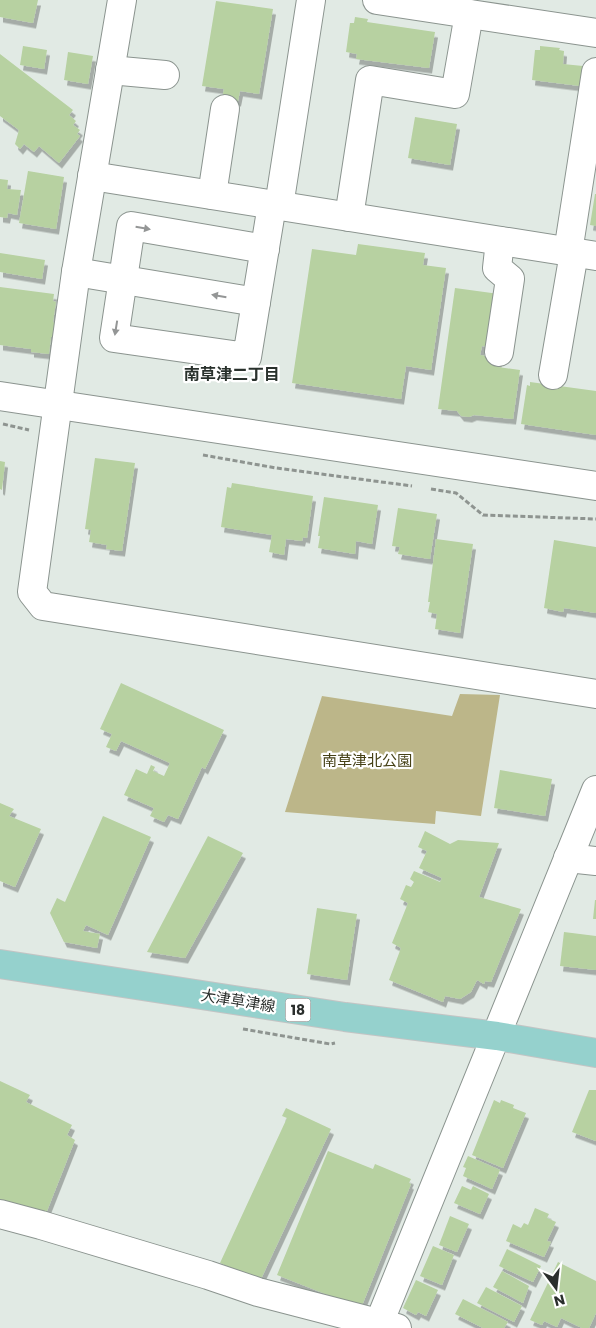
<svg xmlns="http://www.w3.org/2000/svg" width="596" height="1328" viewBox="0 0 596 1328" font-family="Poppins,'Noto Sans JP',sans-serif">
<defs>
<filter id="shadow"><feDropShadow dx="3" dy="5.5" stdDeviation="0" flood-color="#0004"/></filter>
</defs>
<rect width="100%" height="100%" fill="#e1eae4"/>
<path fill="#bcb689" d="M 460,694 L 500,695 L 481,816 L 436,811 L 435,824 L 285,812 L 322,696 L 452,716 Z"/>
<g fill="#b7d1a1" filter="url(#shadow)">
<path d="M 0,0 L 38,0 L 33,23 L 0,17 Z"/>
<path d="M 216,1 L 273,9 L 259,94 L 240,91 L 238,101 L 222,99 L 224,89 L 202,86 Z"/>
<path d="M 355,17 L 368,19 L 367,22 L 435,32 L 429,68 L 356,59 L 357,54 L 346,52 L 350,23 L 354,23 Z"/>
<path d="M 23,46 L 47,50 L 44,69 L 20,65 Z"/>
<path d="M 540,46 L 560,48 L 559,50 L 564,51 L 563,64 L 583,66 L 580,86 L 532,80 L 535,50 L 540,50 Z"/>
<path d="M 68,52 L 93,56 L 88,84 L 64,80 Z"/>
<path d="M 0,54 L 73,110 L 69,115 L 76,121 L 73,125 L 80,130 L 77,134 L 80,136 L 59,163 L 39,146 L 34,152 L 24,144 L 20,149 L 15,144 L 19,130 L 0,116 Z"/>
<path d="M 415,117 L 457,124 L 450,165 L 408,158 Z"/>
<path d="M 28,171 L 64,177 L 56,229 L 19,223 Z"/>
<path d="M 0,179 L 8,180 L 7,189 L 21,190 L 17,215 L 8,213 L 7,218 L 0,217 Z"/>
<path d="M 595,194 L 596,194 L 596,226 L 590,225 Z"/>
<path d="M 358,244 L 425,253 L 423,265 L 446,268 L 431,370 L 406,366 L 401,399 L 292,383 L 312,249 L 356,255 Z"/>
<path d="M 0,253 L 45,260 L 42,279 L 0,272 Z"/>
<path d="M 0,287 L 54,294 L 53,301 L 56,302 L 53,322 L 56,323 L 54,337 L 51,337 L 49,354 L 31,352 L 31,349 L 0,345 Z"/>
<path d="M 455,288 L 499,294 L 491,347 L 482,346 L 480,355 L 499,358 L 498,367 L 520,370 L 513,419 L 474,415 L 469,417 L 461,416 L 457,411 L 438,409 Z"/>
<path d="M 530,382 L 596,391 L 596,435 L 521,424 L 527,385 L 530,386 Z"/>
<path d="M 95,458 L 135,463 L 122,551 L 106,549 L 107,545 L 89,542 L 91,530 L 85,529 Z"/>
<path d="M 0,461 L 5,462 L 2,490 L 0,489 Z"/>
<path d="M 232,483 L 313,496 L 307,538 L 303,537 L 302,541 L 286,539 L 284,555 L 269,552 L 272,535 L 221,527 L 227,487 L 231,488 Z"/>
<path d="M 324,497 L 378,505 L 372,544 L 356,541 L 355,554 L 318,548 L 320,536 L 318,536 Z"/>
<path d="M 398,508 L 437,514 L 430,559 L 398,554 L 400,547 L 392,546 Z"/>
<path d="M 436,539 L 473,544 L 460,633 L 435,629 L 437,614 L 428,612 L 430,602 L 428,602 Z"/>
<path d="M 554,540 L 596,547 L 596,613 L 564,608 L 563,612 L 544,608 Z"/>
<path d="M 121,683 L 224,730 L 205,769 L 202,767 L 178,819 L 168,815 L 164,822 L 150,816 L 154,808 L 124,795 L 136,769 L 147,774 L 151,765 L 155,767 L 153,771 L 164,776 L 170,763 L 121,741 L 116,751 L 106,747 L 112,734 L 100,729 Z"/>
<path d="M 500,770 L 552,779 L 545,816 L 494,808 Z"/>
<path d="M 0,803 L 14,809 L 9,816 L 41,829 L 15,887 L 0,881 Z"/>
<path d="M 103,816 L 151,837 L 108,935 L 86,925 L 83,931 L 100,934 L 97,948 L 64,942 L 50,913 L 57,898 L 65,902 Z"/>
<path d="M 425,831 L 450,844 L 458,840 L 499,843 L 479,897 L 521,909 L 491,982 L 485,981 L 484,984 L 477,980 L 471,992 L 460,999 L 445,996 L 443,1002 L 389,980 L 401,948 L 392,943 L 408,903 L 400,899 L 406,885 L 411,887 L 414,882 L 410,879 L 414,871 L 440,882 L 442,878 L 419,868 L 427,851 L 418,847 Z"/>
<path d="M 208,836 L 243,853 L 185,958 L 147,952 Z"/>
<path d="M 595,900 L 596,900 L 596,919 L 593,919 Z"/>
<path d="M 317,908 L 357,914 L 347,980 L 307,974 Z"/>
<path d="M 564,932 L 596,936 L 596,970 L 560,966 Z"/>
<path d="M 0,1081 L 30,1095 L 26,1102 L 72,1125 L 67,1135 L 75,1140 L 45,1216 L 0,1205 Z"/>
<path d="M 589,1090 L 596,1090 L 596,1141 L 572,1132 Z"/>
<path d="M 494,1100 L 500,1103 L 501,1100 L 514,1105 L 513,1108 L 526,1113 L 503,1168 L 472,1155 Z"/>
<path d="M 286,1108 L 331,1129 L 260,1281 L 220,1263 L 287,1118 L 282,1116 Z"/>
<path d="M 328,1151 L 373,1169 L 375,1164 L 411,1179 L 409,1183 L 411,1184 L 361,1308 L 277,1275 Z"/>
<path d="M 468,1156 L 500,1170 L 492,1189 L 463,1176 L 466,1168 L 463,1167 Z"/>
<path d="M 462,1186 L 471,1190 L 473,1186 L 489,1194 L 480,1214 L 454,1203 Z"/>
<path d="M 535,1208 L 549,1214 L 547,1218 L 556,1222 L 547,1241 L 551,1242 L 544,1257 L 506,1241 L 513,1224 L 521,1228 L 524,1223 L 528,1225 Z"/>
<path d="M 450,1216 L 469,1224 L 457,1252 L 439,1245 Z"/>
<path d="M 433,1246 L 454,1255 L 442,1285 L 420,1276 Z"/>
<path d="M 507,1249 L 541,1266 L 533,1282 L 499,1266 Z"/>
<path d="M 558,1262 L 596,1281 L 596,1313 L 589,1328 L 582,1328 L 561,1318 L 557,1327 L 544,1321 L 542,1325 L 530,1320 Z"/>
<path d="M 502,1271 L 529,1286 L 523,1303 L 493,1287 Z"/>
<path d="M 416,1280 L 438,1290 L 426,1316 L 418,1312 L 416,1315 L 403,1308 Z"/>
<path d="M 486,1287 L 522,1306 L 514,1322 L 477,1303 Z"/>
<path d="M 463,1299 L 508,1322 L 504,1328 L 483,1328 L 455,1314 Z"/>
</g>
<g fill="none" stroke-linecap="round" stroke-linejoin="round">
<defs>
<g id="minor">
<path d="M 122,0 L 76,272 L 32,592 L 43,606 L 596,694"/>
<path d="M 377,0 L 596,33"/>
<path d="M 110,70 L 165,75"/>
<path d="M 92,176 L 596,256"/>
<path d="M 212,195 L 225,109"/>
<path d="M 279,206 L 311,0"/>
<path d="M 349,217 L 370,80 L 455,94 L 469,14"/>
<path d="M 568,252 L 596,72"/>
<path d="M 76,272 L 256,302 L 272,205"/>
<path d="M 256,302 L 247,357 L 114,338 L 131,226 L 265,249"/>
<path d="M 499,352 L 510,279 L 497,268 L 500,241"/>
<path d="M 553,375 L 574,253"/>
<path d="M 0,396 L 596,486"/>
<path d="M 568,858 L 596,861"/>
<path d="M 0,1214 L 41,1225 L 208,1275 L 258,1292 L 397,1328"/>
<path d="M 377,1328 L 596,790"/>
</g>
<path id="major" d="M 0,964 L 345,1017 L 497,1036 L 596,1053"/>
</defs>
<use href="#minor" stroke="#8b948f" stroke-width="30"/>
<use href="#major" stroke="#c3c4c4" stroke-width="30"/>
<g stroke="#8e9490" stroke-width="3" stroke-dasharray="5 2.5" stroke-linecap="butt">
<path d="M 3,424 L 29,430"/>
<path d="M 203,455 L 276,468 L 412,486"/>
<path d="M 431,489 L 456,493 L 483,515 L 596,519"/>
<path d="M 243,1029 L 330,1044 L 335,1043"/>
</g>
<use href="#minor" stroke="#fff" stroke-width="28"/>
<use href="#major" stroke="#95d1cd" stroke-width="28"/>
</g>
<defs><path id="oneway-solid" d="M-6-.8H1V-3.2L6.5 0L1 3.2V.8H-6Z" transform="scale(1.25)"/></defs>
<g fill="#949696">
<use href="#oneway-solid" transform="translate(143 228) rotate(10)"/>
<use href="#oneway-solid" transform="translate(219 296) rotate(-170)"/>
<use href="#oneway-solid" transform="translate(116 328) rotate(99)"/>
</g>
<g text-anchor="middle" stroke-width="4.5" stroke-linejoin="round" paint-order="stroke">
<rect fill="#fff" stroke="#6a6d6b" stroke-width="1" x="285.5" y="998.5" width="25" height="23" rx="4"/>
<g font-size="14" font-weight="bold" fill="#2a2e2c">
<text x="298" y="1015">18</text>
</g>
<g font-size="15" fill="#464117" stroke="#fff">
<text x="367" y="766">南草津北公園</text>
</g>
<g font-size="15" fill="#2a2e2c" stroke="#fff">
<text transform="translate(238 1001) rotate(9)" y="5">大津草津線</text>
</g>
<g font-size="16" font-weight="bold" fill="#29312c" stroke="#fff">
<text x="232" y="380">南草津二丁目</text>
</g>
</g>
<g transform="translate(556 1288) rotate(165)" stroke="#ffffff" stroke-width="4" paint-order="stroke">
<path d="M0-4L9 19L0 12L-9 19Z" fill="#2a2e2c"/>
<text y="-8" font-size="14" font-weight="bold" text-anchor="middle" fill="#2a2e2c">N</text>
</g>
</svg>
